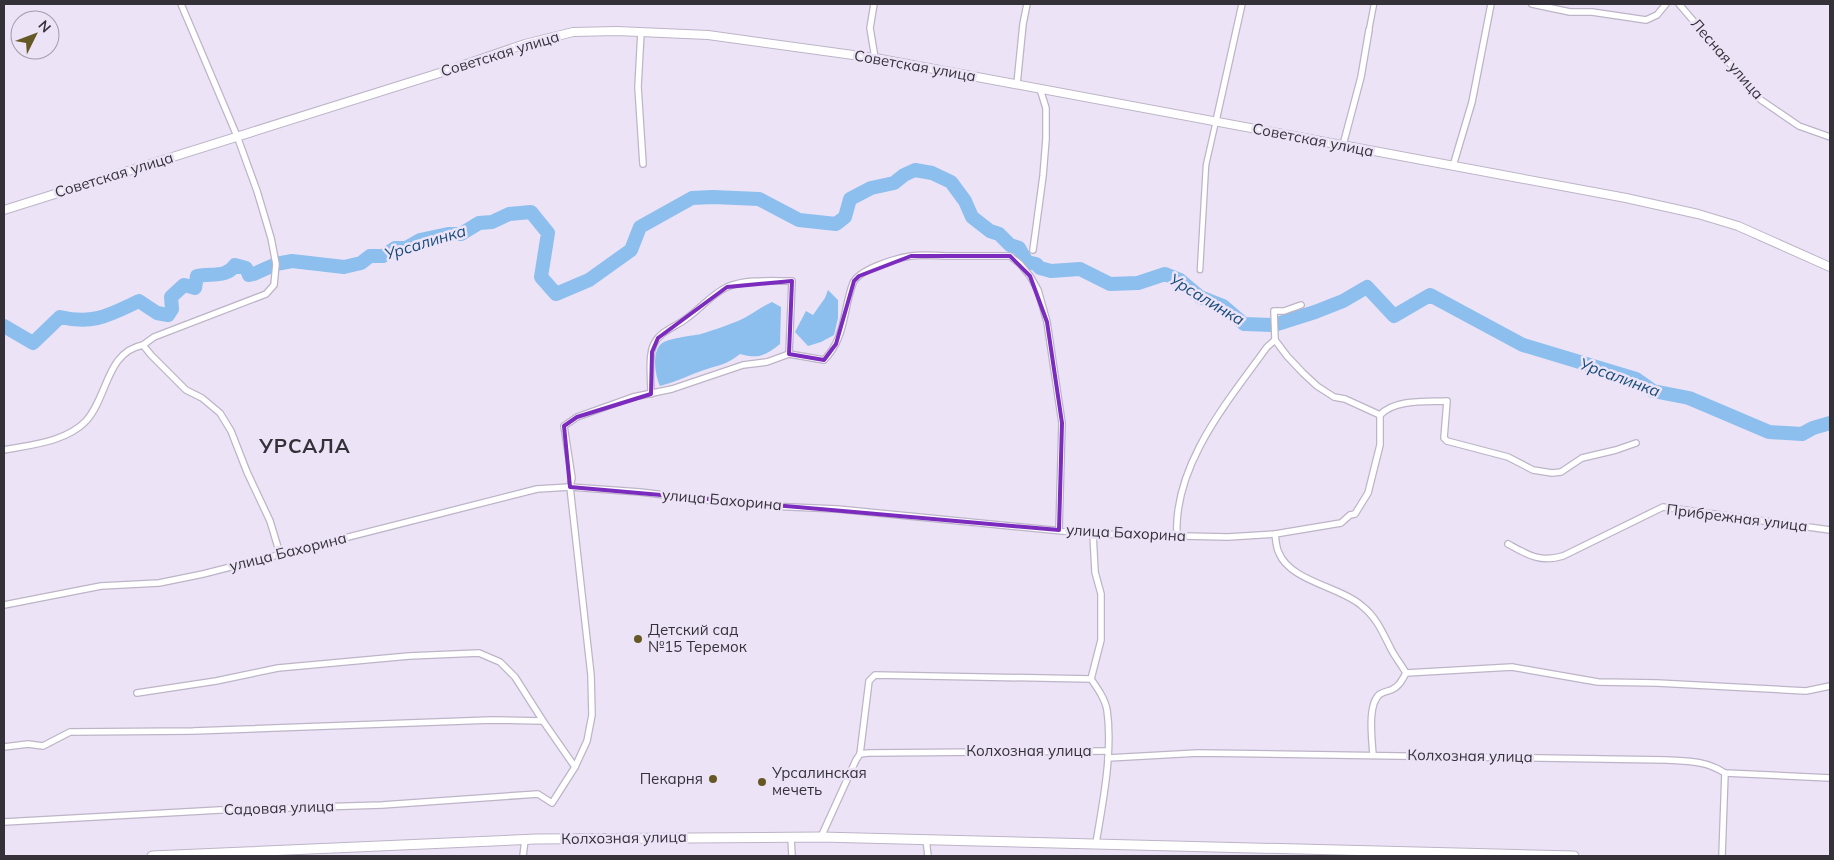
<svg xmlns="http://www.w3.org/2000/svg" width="1834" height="860" viewBox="0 0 1834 860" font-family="Mulish,sans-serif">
<rect width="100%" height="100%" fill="#ece3f7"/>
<g fill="#8cbeee">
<path d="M 828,290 L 838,300 L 838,318 L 834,335 L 821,342 L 808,346 L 795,332 L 806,311 L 813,315 L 825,298 Z"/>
<path d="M 772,302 L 781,307 L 780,344 C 765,356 758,359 740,354 C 728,364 719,365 704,370 C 689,375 676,382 660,386 C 655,375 652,354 660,345 C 666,338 692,336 701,334 C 713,330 726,326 738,321 C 750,316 760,307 772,302 Z"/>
</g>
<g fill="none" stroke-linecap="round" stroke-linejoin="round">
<path stroke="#8cbeee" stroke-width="14" d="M 4,326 L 33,343 L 60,317 C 94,325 109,315 139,301 L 157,313 L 168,315 L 172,309 L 171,297 L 184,285 L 195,288 L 197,276 C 211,273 227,278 235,265 L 246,268 L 249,275 L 254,274 L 276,264 L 292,261 L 344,267 L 361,263 L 370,256 L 383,256 L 395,248 L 406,248 L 420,240 L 448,234 L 461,234 L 479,223 L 492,222 L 509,214 L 531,212 L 548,233 L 541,277 L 556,294 L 589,280 L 631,250 L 640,227 L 692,198 L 713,197 L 759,199 L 799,220 L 836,224 L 845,217 L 850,199 L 871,188 L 894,183 L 904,175 L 915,170 L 932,173 L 951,182 L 965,201 L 972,217 L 990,231 L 999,234 L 1010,245 L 1019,248 L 1027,262 L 1036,264 L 1040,268 L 1051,271 L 1080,269 L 1110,284 L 1138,283 L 1165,274 L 1180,280 L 1200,297 L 1223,306 L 1244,324 L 1274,325 L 1315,312 L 1343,301 L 1367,287 L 1394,316 L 1430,295 L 1523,345 L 1636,379 L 1653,391 L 1689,398 L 1769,432 L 1802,434 L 1813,428 L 1830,423"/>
<defs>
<g id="pedestrian">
<path d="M 1369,30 L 1374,4"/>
<path d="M 1200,270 L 1206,165 L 1216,121"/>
</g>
<g id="minor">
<path d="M 181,4 L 237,136 L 257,191 L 271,238 L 276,264 L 274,285 L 266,294 L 154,337 L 143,345 L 151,355 L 186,390 L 202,398 L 220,413 L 231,431 L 247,472 L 270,521 L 280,554"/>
<path d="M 874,4 L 870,28 L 875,58"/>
<path d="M 1532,4 L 1570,12 L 1592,12 L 1646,20 L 1657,15 L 1666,4"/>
<path d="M 1679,4 L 1761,100 L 1799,126 L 1830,137"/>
<path d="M 641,32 L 638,87 L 643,164"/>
<path d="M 1017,84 L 1023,24 L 1027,4"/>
<path d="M 1216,121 L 1242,4"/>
<path d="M 1343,145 L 1361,77 L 1369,30"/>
<path d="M 1453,166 L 1472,102 L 1491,4"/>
<path d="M 1033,250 L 1043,176 L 1046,139 L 1046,108 L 1040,89"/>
<path d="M 651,394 C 651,380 648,355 654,344 C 661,330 676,327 687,318 C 700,309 712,294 727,287 C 746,279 771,281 792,281 L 789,354"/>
<path d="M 1380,415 C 1395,399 1426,402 1447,401 L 1444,438 L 1447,441 L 1508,457 L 1533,470 L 1552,473 L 1561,472 L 1582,458 L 1616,450 L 1636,443"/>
<path d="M 4,450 C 30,445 66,442 86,421 C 108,397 106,352 143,345"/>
<path d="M 1059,530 L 1062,423 L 1047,322 L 1038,290 L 1030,276 L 1020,264 L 1010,256 C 989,256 969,256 949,256 C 937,256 923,254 911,256 C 897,258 859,269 853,283 C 843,309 846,338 824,360 L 789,354 L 767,362 L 743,365 L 672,389 L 633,397 L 577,417 L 564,426 L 572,478 L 570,487 L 640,492 L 748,505 L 837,509 L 1093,534 L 1228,537 L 1275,534 L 1341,523 L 1350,515 L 1355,514 L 1368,493 L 1380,445 L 1380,415 L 1345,399 L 1334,397 L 1317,386 L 1303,373 L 1287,356 L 1275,340 L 1274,311 L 1284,311 L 1301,305"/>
<path d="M 1093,534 L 1095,572 L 1101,594 L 1101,640 L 1091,679 C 1098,689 1105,699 1107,710 C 1113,751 1103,802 1096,843"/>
<path d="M 1275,534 C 1276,540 1276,548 1279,553 C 1290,581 1341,587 1362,606 C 1376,617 1382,631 1390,647 C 1394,656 1401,664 1406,673 L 1512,667 L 1598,682 L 1657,683 L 1806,691 L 1830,686"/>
<path d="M 1177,536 C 1173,465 1228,401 1267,347 L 1275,340"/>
<path d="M 1508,544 C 1528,555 1540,563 1563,556 L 1663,507 L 1830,530"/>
<path d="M 4,605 L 101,586 L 159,583 L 203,574 L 537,489 L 570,487 L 591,675 L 592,715 L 587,741 L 575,767"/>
<path d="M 137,693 L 216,681 L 278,668 L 409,656 L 479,653 L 500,662 L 515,677 L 543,721"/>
<path d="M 4,747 L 28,744 L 43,746 L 70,732 L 193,731 L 491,720 L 543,721 L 575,767 L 552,803 L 538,794 L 382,805 L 220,810 L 4,822"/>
<path d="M 860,754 L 868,753 L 1108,751"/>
<path d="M 1373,755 C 1372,739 1367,704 1380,694 C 1384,692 1388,691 1391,690 C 1399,687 1402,680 1406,673"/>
<path d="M 1108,758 L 1198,753 L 1667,760 C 1688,761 1707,761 1725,773 L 1830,778"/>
<path d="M 791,837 L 792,856"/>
<path d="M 821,837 L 856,760 L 860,754 L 869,681 L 875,675 L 1091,679"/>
<path d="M 926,839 L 928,856"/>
<path d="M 523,856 L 525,840"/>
<path d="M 1722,856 L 1725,773"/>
</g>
<path id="tertiary" d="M 4,210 L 449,70 L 525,44 L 573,32 L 617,31 L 708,35 L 875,58 L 1626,198 L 1698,214 L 1738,226 L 1830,267"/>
<path id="secondary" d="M 152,856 L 536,839 L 821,837 L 1574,856"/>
</defs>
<use href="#pedestrian" stroke="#bdb4c7" stroke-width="7"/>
<use href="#minor" stroke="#bdb4c7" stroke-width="8"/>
<use href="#tertiary" stroke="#bdb4c7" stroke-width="10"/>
<use href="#secondary" stroke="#bdb4c7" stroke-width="11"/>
<use href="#pedestrian" stroke="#fff" stroke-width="4.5"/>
<use href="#minor" stroke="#fff" stroke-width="5.5"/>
<use href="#tertiary" stroke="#fff" stroke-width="8"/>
<use href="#secondary" stroke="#fff" stroke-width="9"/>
</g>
<path fill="none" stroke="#7b2cbf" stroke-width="4" stroke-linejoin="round" d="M 911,256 L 1010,256 L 1030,276 L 1047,322 L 1062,423 L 1059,530 L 570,487 L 564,426 L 577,417 L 651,394 L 652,352 L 658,338 L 727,287 L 792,281 L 789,354 L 824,360 L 836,344 L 854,281 L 859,276 Z"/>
<g fill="#665825" stroke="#ece3f7" stroke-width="2">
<circle cx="638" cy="639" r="5"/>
<circle cx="713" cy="779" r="5"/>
<circle cx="762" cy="782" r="5"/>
</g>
<g text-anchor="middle" stroke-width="5" stroke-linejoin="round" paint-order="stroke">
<g font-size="15" fill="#353139" stroke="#ece3f7">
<text transform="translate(500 54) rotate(-17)" y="5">Советская улица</text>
<text transform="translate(1727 59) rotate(49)" y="5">Лесная улица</text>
<text transform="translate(915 66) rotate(10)" y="5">Советская улица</text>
<text transform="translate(1313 140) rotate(11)" y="5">Советская улица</text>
<text transform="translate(114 175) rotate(-17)" y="5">Советская улица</text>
<text transform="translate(722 500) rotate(5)" y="5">улица Бахорина</text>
<text transform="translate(1737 518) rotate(7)" y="5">Прибрежная улица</text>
<text transform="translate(1126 533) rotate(3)" y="5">улица Бахорина</text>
<text transform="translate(288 552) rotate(-14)" y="5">улица Бахорина</text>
<text x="1029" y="756">Колхозная улица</text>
<text transform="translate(1470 756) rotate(1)" y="5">Колхозная улица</text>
<text transform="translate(279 808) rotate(-2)" y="5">Садовая улица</text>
<text transform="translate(624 838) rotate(-1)" y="5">Колхозная улица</text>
</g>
<g font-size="15" fill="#353139" stroke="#ece3f7" text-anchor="start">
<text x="648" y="635">Детский сад<tspan x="648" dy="17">№15 Теремок</tspan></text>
<text x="772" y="778">Урсалинская<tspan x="772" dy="17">мечеть</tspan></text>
<text x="703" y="784" text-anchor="end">Пекарня</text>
</g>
<g font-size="16" font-style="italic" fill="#184d7a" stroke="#ece3f7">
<text transform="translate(425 242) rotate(-17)" y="6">Урсалинка</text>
<text transform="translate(1207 299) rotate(31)" y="6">Урсалинка</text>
<text transform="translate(1620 377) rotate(20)" y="6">Урсалинка</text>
</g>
<g font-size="20" font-weight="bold" letter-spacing="1" fill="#353139" stroke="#ece3f7">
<text x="305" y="453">УРСАЛА</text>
</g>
</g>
<rect width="1834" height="860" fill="none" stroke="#353139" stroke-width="10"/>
<g transform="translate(35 35) rotate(48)"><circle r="24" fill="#ece3f7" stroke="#a39cab"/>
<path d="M0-4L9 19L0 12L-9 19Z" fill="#665825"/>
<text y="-8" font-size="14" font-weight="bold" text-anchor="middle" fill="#353139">N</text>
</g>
</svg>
